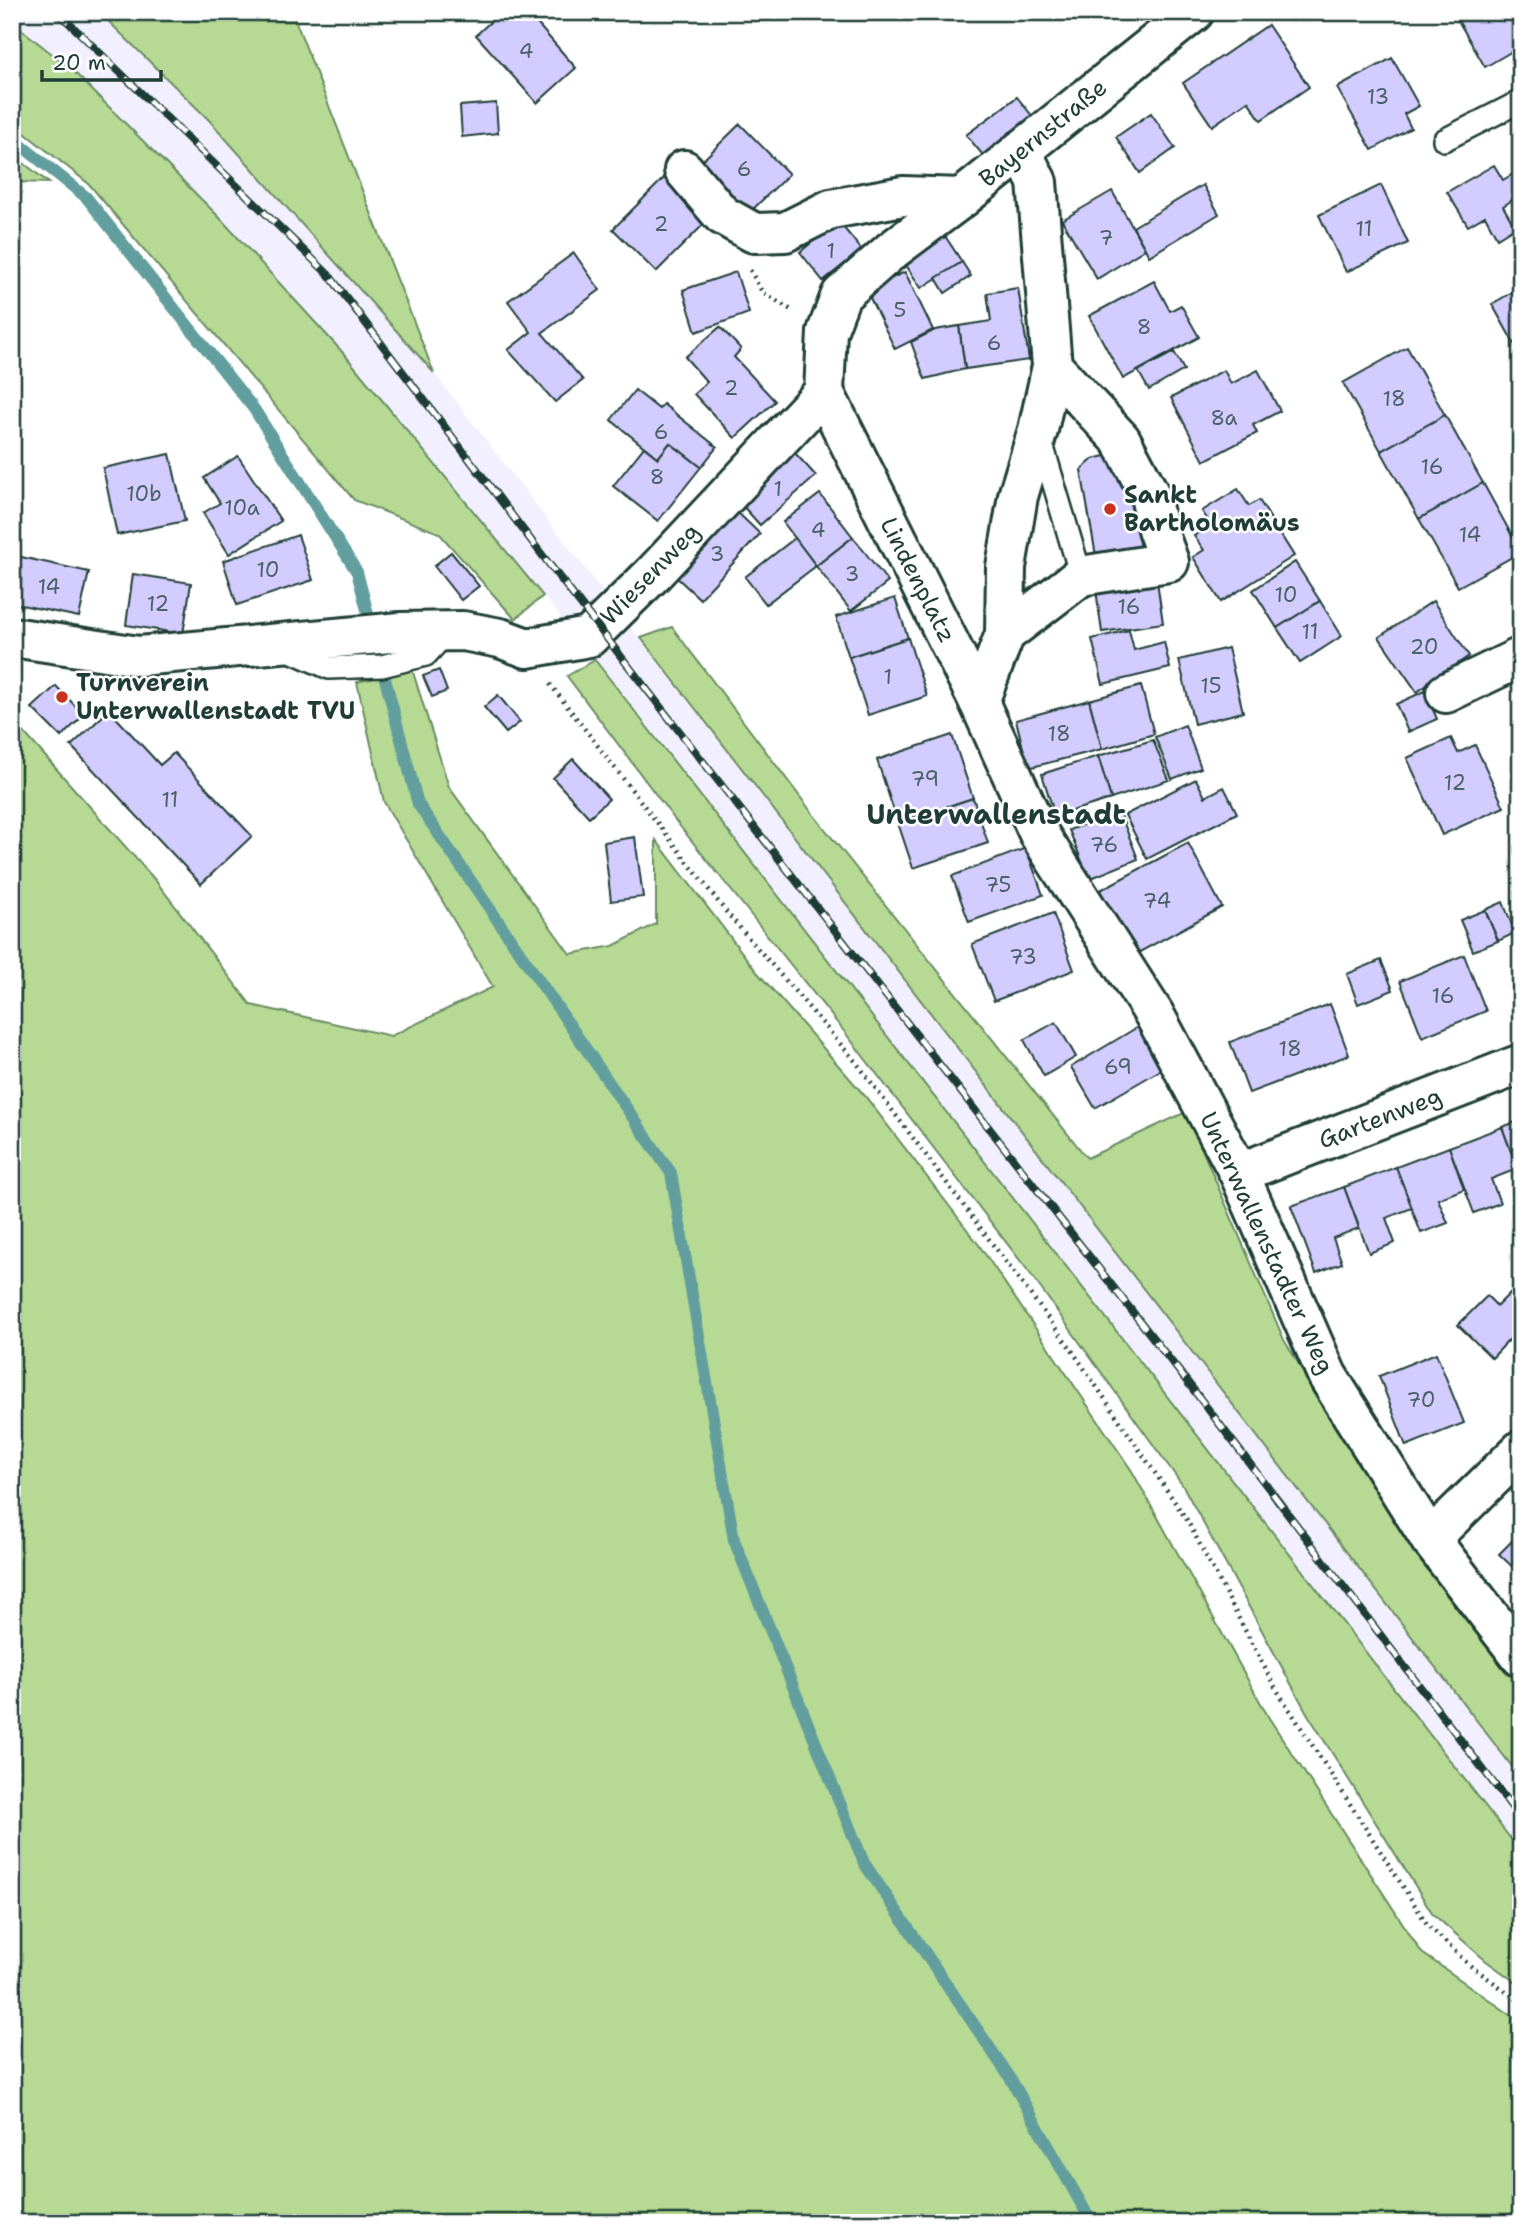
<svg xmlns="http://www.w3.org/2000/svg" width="1533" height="2235" viewBox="0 0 1533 2235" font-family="'Shantell Sans',sans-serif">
<rect width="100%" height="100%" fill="#fff"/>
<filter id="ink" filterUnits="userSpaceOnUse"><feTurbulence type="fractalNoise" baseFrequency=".0143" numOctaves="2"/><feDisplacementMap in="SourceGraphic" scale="14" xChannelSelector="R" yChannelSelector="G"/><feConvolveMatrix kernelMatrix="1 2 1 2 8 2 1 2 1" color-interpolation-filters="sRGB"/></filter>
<g filter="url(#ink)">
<path fill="#f2f0ff" d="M 12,12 L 99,12 L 104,16 L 209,120 L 434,373 L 1521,1778 L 1521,1852 L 617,686 L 543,596 L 345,355 L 220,218 L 72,70 L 12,22 Z"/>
<g fill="#b6da94" stroke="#6a8c64" stroke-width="2">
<path d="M 99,12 L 292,12 L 434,373 L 209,120 Z"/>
<path d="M 12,22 L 72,70 L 220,218 L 345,355 L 543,596 L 515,619 L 439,533 L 354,500 L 89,184 L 12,123 Z"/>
<path d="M 12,154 L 49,183 L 12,182 Z"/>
<path d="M 672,627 L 813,814 L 1087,1158 L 1186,1112 L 1284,1340 L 1404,1534 L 1521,1685 L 1521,1778 L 641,638 Z"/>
<path d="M 595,660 L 1521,1852 L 1521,1986 L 1485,1960 L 1433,1914 L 1307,1713 L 1183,1486 L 1029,1272 L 843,1030 L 675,820 L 567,676 Z"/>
<path d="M 412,669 L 449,787 L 570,954 L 613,946 L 656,924 L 656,840 L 757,972 L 865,1096 L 979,1245 L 1132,1471 L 1269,1718 L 1422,1953 L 1521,2022 L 1521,2223 L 12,2223 L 12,719 L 155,880 L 251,1005 L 391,1036 L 493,987 L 384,802 L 357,682 Z"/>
</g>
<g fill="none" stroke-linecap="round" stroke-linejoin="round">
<path stroke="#629e9e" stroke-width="12" d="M 12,138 L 86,197 L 254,409 L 357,572 L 418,804 L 671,1173 L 734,1540 L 864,1863 L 1009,2076 L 1092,2223"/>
</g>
<g fill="#d3ccff" stroke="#1f3d34" stroke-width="2">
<path d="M 501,12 L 527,12 L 576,68 L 537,103 L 476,35 Z"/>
<path d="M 1464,12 L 1521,12 L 1521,46 L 1485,67 L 1456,17 Z"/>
<path d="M 1268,25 L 1309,87 L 1261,120 L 1248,101 L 1212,126 L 1183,83 Z"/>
<path d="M 1392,58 L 1419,106 L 1404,114 L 1411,128 L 1372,150 L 1337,88 Z"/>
<path d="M 1017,97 L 1037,122 L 987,160 L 966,135 Z"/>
<path d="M 496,103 L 498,133 L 462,137 L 460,106 Z"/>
<path d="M 1151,113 L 1175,148 L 1140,173 L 1116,137 Z"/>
<path d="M 740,124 L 789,174 L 749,213 L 700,163 Z"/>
<path d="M 1494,165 L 1503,180 L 1513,174 L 1521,187 L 1521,195 L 1503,206 L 1515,227 L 1497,238 L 1485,216 L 1468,226 L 1447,192 Z"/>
<path d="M 666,176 L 709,219 L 656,272 L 613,229 Z"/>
<path d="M 1203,185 L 1219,214 L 1149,256 L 1133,227 Z"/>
<path d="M 1381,185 L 1408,243 L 1346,272 L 1319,215 Z"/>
<path d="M 1112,191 L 1145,249 L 1097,279 L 1062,220 Z"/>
<path d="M 838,221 L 862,250 L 823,281 L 800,252 Z"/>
<path d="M 943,233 L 962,262 L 921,288 L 902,259 Z"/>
<path d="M 574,253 L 600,290 L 542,333 L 583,380 L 555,402 L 508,350 L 531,332 L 508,301 Z"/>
<path d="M 962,262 L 971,276 L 945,293 L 936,278 Z"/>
<path d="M 736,272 L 749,313 L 696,332 L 683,290 Z"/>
<path d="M 905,272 L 933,330 L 895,349 L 866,290 Z"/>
<path d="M 1154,281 L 1170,311 L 1181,305 L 1199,337 L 1123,379 L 1089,316 Z"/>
<path d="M 1521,287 L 1521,356 L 1492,304 Z"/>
<path d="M 1018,288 L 1029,360 L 965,369 L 959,326 L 991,321 L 987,293 Z"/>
<path d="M 959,326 L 965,369 L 925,379 L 911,342 L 935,330 Z"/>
<path d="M 720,327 L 741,349 L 734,357 L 775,401 L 735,438 L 694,394 L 707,382 L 685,357 Z"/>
<path d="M 1407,347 L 1445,415 L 1381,451 L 1343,383 Z"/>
<path d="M 1174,352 L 1184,370 L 1149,390 L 1138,371 Z"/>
<path d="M 1224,370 L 1231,384 L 1258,370 L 1280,411 L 1253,425 L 1257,433 L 1204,461 L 1171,398 Z"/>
<path d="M 635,390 L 659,409 L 663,404 L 717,447 L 701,467 L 670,443 L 658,458 L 611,420 Z"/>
<path d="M 1445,415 L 1483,483 L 1419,519 L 1381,451 Z"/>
<path d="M 670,443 L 701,467 L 658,521 L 613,486 L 644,447 L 658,458 Z"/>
<path d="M 795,453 L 816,476 L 760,525 L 740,503 Z"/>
<path d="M 170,454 L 185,521 L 117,535 L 103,468 Z"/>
<path d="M 1110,455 L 1123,466 L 1140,548 L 1096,556 L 1081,470 L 1093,459 Z"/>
<path d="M 238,456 L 281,521 L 229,554 L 203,513 L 220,503 L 204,478 Z"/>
<path d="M 1483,483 L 1521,552 L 1458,587 L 1419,519 Z"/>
<path d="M 1238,489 L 1249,506 L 1259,500 L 1294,556 L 1221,602 L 1193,557 L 1204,550 L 1194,536 L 1211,525 L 1202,511 Z"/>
<path d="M 820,494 L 853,537 L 816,566 L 783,522 Z"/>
<path d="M 734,509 L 760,534 L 700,599 L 674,575 Z"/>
<path d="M 298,535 L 313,580 L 237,605 L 223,561 Z"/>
<path d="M 853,537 L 888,582 L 851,611 L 816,566 Z"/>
<path d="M 795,538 L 816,566 L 766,604 L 745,577 Z"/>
<path d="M 451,552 L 479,586 L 461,600 L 434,566 Z"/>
<path d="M 12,555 L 89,572 L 79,617 L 12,603 Z"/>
<path d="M 1295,562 L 1320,601 L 1277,628 L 1253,590 Z"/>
<path d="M 133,574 L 191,583 L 183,634 L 126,625 Z"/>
<path d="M 1157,581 L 1163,623 L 1102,632 L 1096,590 Z"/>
<path d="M 895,598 L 908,638 L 849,657 L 836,617 Z"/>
<path d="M 1320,601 L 1342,636 L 1300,663 L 1277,628 Z"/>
<path d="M 1433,601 L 1469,656 L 1417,692 L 1379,637 Z"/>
<path d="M 1129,630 L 1134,650 L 1164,642 L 1170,668 L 1103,684 L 1092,639 Z"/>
<path d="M 908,638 L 927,696 L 868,715 L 849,657 Z"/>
<path d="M 1228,648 L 1243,712 L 1194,724 L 1179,660 Z"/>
<path d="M 439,670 L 447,691 L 432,697 L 423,676 Z"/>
<path d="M 56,686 L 84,715 L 61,737 L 32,708 Z"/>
<path d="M 1141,686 L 1154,734 L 1102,749 L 1089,700 Z"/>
<path d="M 1425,691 L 1437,719 L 1408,732 L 1396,704 Z"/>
<path d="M 498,695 L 520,722 L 506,733 L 484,707 Z"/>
<path d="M 1089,700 L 1102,749 L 1028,768 L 1016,720 Z"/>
<path d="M 109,710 L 160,765 L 174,753 L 252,836 L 201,884 L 71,746 Z"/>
<path d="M 1185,725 L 1201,768 L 1172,779 L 1155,737 Z"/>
<path d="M 952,735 L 973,798 L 898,823 L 877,760 Z"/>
<path d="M 1451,738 L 1458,753 L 1475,745 L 1504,807 L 1442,835 L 1407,758 Z"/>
<path d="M 1153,740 L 1169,780 L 1111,799 L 1098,756 Z"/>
<path d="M 1098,756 L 1111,799 L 1055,816 L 1042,774 Z"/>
<path d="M 573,759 L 609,799 L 589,817 L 553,778 Z"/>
<path d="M 1196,779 L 1205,797 L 1224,787 L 1237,813 L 1147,859 L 1125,815 Z"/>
<path d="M 973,798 L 988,843 L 913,868 L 898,823 Z"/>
<path d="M 1119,811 L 1138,859 L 1089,879 L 1069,830 Z"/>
<path d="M 635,837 L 643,897 L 611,901 L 604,842 Z"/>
<path d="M 1188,843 L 1222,907 L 1127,959 L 1093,894 Z"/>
<path d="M 1026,848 L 1043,895 L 969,922 L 952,876 Z"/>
<path d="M 1503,902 L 1515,933 L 1498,941 L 1485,910 Z"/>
<path d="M 1485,910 L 1498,941 L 1473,951 L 1460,920 Z"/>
<path d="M 1053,913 L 1074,970 L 994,1001 L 972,944 Z"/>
<path d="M 1464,955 L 1486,1011 L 1422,1037 L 1400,981 Z"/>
<path d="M 1381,960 L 1393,990 L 1358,1004 L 1347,974 Z"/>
<path d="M 1330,1004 L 1349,1055 L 1249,1093 L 1230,1042 Z"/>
<path d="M 1056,1022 L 1076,1057 L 1044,1076 L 1024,1040 Z"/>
<path d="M 1141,1025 L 1166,1067 L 1095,1108 L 1071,1067 Z"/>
<path d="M 1521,1120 L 1521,1178 L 1502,1127 Z"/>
<path d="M 1502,1127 L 1517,1169 L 1491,1179 L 1500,1203 L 1474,1213 L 1449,1147 Z"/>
<path d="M 1449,1147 L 1464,1189 L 1438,1199 L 1448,1223 L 1421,1233 L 1396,1167 Z"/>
<path d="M 1396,1167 L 1412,1208 L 1386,1218 L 1395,1243 L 1369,1253 L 1344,1187 Z"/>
<path d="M 1344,1187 L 1359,1228 L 1333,1238 L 1342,1263 L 1316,1273 L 1291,1206 Z"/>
<path d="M 1521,1282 L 1521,1352 L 1509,1340 L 1492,1358 L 1458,1325 L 1487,1296 L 1497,1306 Z"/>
<path d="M 1436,1353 L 1464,1423 L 1406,1446 L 1379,1376 Z"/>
<path d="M 1521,1532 L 1521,1575 L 1499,1554 Z"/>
</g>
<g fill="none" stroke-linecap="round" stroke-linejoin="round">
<defs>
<g id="lane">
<path d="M 1444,140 L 1521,101"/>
<path d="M 1039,434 L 1081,576"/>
<path d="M 286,649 L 329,668 L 382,666 L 426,655 L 448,631"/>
</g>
<g id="street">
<path d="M 684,170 L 722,215 L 754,233 L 785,232 L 831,209 L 903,196 L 962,198"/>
<path d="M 824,392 L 979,702 L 1005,634 L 1006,567 L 1018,496 L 1038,430 L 1052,366 L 1037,182 L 1021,150"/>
<path d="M 1005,634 L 1081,576 L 1169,562 L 1157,529 L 1150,495 L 1121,440 L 1052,366"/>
<path d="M 12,637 L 139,656 L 401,632 L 463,631 L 500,638 L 527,648 L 589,637 L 653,574 L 824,392 L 827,332 L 841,295 L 891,251 L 962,198 L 1194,12"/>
<path d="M 1446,693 L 1521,657"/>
<path d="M 979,702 L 1039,834 L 1154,1014 L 1239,1173 L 1327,1375 L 1430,1539 L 1521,1657"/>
<path d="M 1239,1173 L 1521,1064"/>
<path d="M 1430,1539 L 1521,1450"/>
</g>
</defs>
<use href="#lane" stroke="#1f3d34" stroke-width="26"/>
<use href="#street" stroke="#1f3d34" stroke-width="44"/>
<g stroke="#1f3d34" stroke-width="4.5" stroke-dasharray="2 5" stroke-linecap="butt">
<path d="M 750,270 L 762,292 L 793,311"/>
<path d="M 550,684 L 727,913 L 856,1062 L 1069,1346 L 1187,1520 L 1275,1687 L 1427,1924 L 1468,1964 L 1521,2002"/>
</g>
<use href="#lane" stroke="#fff" stroke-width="21"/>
<use href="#street" stroke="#fff" stroke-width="38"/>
<defs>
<path id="rail" d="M 56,12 L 67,21 L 329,275 L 559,577 L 1192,1388 L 1521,1819"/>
</defs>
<use href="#rail" stroke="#1f3d34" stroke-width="8"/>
<use href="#rail" stroke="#fff" stroke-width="5" stroke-dasharray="16" stroke-linecap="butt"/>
</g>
</g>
<g fill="#c8321e" stroke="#fff" stroke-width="2.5">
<circle cx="1110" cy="509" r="7"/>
<circle cx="62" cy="697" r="7"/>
</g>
<g text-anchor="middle" stroke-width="5" stroke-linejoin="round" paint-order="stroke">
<g font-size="21" fill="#4c6167">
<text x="526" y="58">4</text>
<text x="1378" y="104">13</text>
<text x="744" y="176">6</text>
<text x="661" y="231">2</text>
<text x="1364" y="236">11</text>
<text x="1106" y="245">7</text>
<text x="831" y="258">1</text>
<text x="900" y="317">5</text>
<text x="1144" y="334">8</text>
<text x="994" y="350">6</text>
<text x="731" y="395">2</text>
<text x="1394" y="406">18</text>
<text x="1224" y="425">8a</text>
<text x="661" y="439">6</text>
<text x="1432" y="474">16</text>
<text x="657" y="484">8</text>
<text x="778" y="496">1</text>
<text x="144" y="501">10b</text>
<text x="242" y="515">10a</text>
<text x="818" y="537">4</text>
<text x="1470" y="542">14</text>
<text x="717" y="561">3</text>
<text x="268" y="577">10</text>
<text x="852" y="581">3</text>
<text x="49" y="594">14</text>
<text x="1286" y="602">10</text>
<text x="158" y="611">12</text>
<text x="1129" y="614">16</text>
<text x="1310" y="639">11</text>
<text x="1424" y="654">20</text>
<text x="888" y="684">1</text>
<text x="1211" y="693">15</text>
<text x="1059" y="741">18</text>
<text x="925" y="786">79</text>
<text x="1455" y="790">12</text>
<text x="170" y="807">11</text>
<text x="1104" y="852">76</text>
<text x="998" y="892">75</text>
<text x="1157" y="908">74</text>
<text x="1023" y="964">73</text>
<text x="1443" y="1003">16</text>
<text x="1290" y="1056">18</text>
<text x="1118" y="1074">69</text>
<text x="1421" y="1407">70</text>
</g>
<g font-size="24" fill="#1f3d34" stroke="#fff">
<text transform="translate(1043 133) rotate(-39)" y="8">Bayernstraße</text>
<text transform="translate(650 574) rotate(-46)" y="8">Wiesenweg</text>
<text transform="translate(918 580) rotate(63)" y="8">Lindenplatz</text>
<text transform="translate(1380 1118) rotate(-21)" y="8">Gartenweg</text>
<text transform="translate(1267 1243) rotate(65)" y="8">Unterwallenstadter Weg</text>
</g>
<g font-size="24" font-weight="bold" fill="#1f3d34" stroke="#fff" text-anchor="start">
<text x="1124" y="503">Sankt<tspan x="1124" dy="28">Bartholomäus</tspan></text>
<text x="76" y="691">Turnverein<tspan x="76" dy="28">Unterwallenstadt TVU</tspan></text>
</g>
<g font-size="28" font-weight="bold" fill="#1f3d34" stroke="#fff">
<text x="996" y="824">Unterwallenstadt</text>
</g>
</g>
<rect width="1533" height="2235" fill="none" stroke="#fff" stroke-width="42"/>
<rect x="21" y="21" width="1491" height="2193" fill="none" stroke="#1f3d34" stroke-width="2.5" filter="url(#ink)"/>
<path d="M42 70v10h119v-10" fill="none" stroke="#1f3d34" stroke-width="3.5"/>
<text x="52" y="70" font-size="21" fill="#1f3d34" stroke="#ffffff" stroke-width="5" paint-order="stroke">20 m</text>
</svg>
